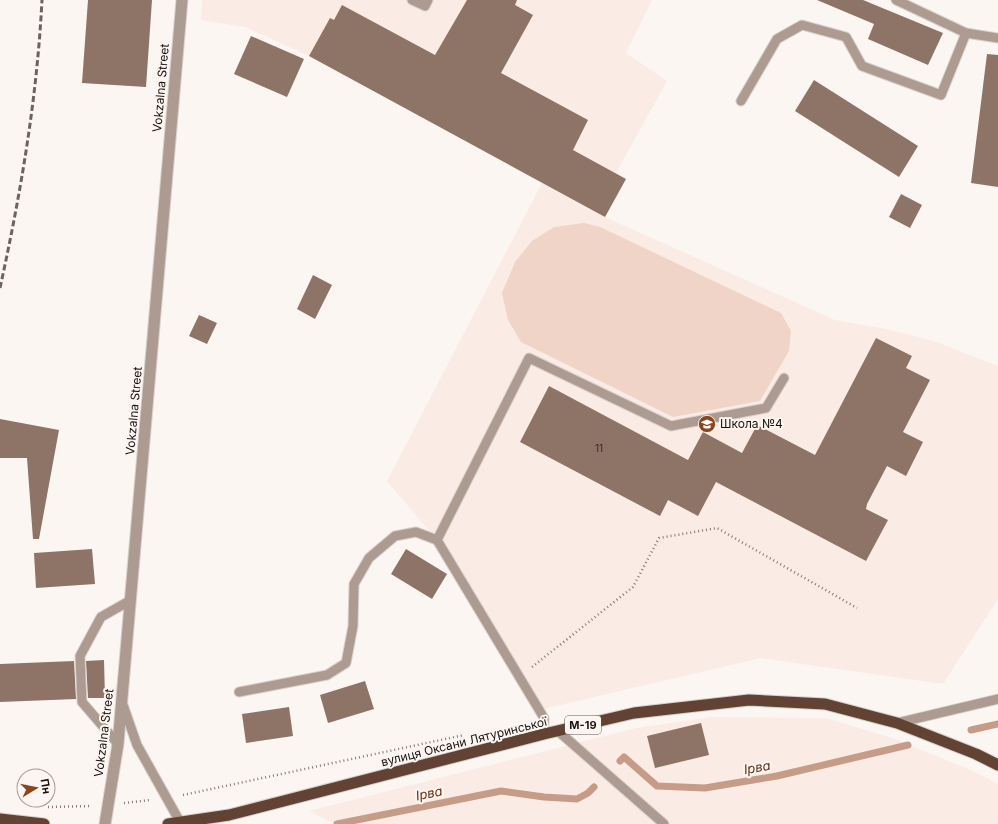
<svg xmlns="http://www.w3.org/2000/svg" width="998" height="824" viewBox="0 0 998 824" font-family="Inter,sans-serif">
<rect width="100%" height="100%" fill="#fcf6f3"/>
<g fill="#faebe4">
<path d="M 202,0 L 652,0 L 626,53 L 667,81 L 616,173 L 626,179 L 605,217 L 835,320 L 886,329 L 934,341 L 998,366 L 998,599 L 943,684 L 761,658 L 539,710 L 437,540 L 387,481 L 542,183 L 309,56 L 245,27 L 201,20 Z"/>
<path d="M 712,717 L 826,718 L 892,738 L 973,771 L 998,784 L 998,824 L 335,824 L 309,811 L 636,728 Z"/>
</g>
<path fill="#f0d4c7" d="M 584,223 L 600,227 L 781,313 L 791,331 L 789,351 L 760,401 L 673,417 L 521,342 L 508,320 L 502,293 L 515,262 L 532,241 L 554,227 Z"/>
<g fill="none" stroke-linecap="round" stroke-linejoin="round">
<g stroke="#c69c88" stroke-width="7">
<path d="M 971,730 L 998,724"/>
<path d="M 620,761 L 624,757 L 657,786 L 705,788 L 777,776 L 908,745"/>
<path d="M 337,824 L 501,791 L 544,797 L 577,799 L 588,793 L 594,787"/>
</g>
</g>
<g fill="#8d7467">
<path d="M 88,0 L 152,0 L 146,87 L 82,83 Z"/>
<path d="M 467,0 L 517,0 L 515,5 L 533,15 L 501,73 L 588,120 L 573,150 L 626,179 L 605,217 L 309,56 L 330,18 L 334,20 L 342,5 L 435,55 Z"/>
<path d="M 817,0 L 863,0 L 943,33 L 928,65 L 868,39 L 874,24 Z"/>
<path d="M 251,36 L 304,59 L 287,97 L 234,74 Z"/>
<path d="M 987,54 L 998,55 L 998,187 L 971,183 Z"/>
<path d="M 814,80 L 918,146 L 899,177 L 795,111 Z"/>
<path d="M 901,194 L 922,205 L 910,228 L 889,217 Z"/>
<path d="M 313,275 L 332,285 L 315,319 L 297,309 Z"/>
<path d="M 199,315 L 217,323 L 207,344 L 189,336 Z"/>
<path d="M 876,338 L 912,356 L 906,368 L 930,380 L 903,432 L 923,442 L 906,476 L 887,466 L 867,504 L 866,509 L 888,520 L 866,561 L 716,482 L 698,516 L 668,500 L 660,516 L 520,442 L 549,386 L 688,460 L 703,432 L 742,453 L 757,425 L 815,455 Z"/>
<path d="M 0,419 L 59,430 L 39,539 L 33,539 L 27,458 L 0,458 Z"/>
<path d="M 92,549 L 95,584 L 36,588 L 34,553 Z"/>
<path d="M 406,549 L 447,574 L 432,599 L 391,574 Z"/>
<path d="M 104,660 L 105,698 L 88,698 L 86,661 Z"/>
<path d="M 74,661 L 76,699 L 0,702 L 0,664 Z"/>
<path d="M 365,681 L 374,709 L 328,723 L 320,695 Z"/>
<path d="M 289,707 L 293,736 L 246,743 L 242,714 Z"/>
<path d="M 701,723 L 709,755 L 655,768 L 647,736 Z"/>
</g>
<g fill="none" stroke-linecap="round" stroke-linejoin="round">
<defs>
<g id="service">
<path d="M 412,0 L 425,6 L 428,0"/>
<path d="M 896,0 L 966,33 L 998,38"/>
<path d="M 741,101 L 777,39 L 802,25 L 846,37 L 862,66 L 941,95 L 966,33"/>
<path d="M 239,692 L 327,675 L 346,663 L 353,626 L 354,584 L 369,558 L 395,536 L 416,532 L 437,540"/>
<path d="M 122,702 L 137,745 L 180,822"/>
<path d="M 897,723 L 998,699"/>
<path d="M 558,731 L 664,824"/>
<path d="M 544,734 L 544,718 L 437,540 L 529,358 L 671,426 L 766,408 L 784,378"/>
<path d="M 118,744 L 82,702 L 80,656 L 101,617 L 131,600"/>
</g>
<path id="minor" d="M 105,824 L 118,744 L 182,0"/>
<g id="trunk">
<path d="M 0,819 L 44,824"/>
<path d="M 168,824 L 229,815 L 544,734 L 634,713 L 749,700 L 825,704 L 897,723 L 976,754 L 998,765"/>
</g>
</defs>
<use href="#service" stroke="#d8d2ce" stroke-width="11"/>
<use href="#minor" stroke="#d8d2ce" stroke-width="13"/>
<use href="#trunk" stroke="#d8d2ce" stroke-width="13"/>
<g stroke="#827a76" stroke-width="2.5" stroke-dasharray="1 3" stroke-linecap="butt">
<path d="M 532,667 L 633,587 L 659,538 L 717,528 L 857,608"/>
<path d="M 183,795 L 464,735"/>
<path d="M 124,803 L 151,800"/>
<path d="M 48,807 L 91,806"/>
</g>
<use href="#service" stroke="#ad9b92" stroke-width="9"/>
<use href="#minor" stroke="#ad9b92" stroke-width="11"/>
<use href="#trunk" stroke="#624232" stroke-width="11"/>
<path stroke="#6b635e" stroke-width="3" stroke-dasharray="6 3" stroke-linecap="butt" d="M 0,288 C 21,192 37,98 42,0"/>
</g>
<defs>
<symbol id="school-disc" viewBox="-11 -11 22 22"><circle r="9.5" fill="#8c461f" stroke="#fcf6f3"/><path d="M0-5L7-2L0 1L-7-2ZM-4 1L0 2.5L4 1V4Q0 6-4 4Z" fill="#fff"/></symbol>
</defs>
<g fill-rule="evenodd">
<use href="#school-disc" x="697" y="414" width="20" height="20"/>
</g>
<g text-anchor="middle" stroke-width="4" stroke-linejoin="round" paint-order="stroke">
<g font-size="10" fill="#382a24">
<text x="599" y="452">11</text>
</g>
<rect fill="#fcf6f3" stroke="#5e5652" stroke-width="1" x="565" y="716" width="36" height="18" rx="3"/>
<g font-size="11" font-weight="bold" fill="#1b120d">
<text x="583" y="729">М-19</text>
</g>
<g font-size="12" fill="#1b120d" stroke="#fcf6f3">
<text transform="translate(161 88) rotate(-85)" y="4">Vokzalna Street</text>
<text transform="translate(134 411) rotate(-85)" y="4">Vokzalna Street</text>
<text transform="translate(104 733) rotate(-83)" y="4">Vokzalna Street</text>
<text transform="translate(464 742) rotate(-14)" y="4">вулиця Оксани Лятуринської</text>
</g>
<g font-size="12" fill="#1b120d" stroke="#fcf6f3" text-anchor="start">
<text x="720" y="428">Школа №4</text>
</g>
<g font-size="13" font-style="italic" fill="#612d0e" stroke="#fcf6f3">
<text transform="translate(757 767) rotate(-10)" y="5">Ірва</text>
<text transform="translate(429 793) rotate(-11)" y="5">Ірва</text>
</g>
</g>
<g transform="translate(36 788) rotate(80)"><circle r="19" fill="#fcf6f3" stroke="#a29b97"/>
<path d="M0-3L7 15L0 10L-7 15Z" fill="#8c461f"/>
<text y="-6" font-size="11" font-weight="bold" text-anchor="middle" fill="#1b120d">Пн</text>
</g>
</svg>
